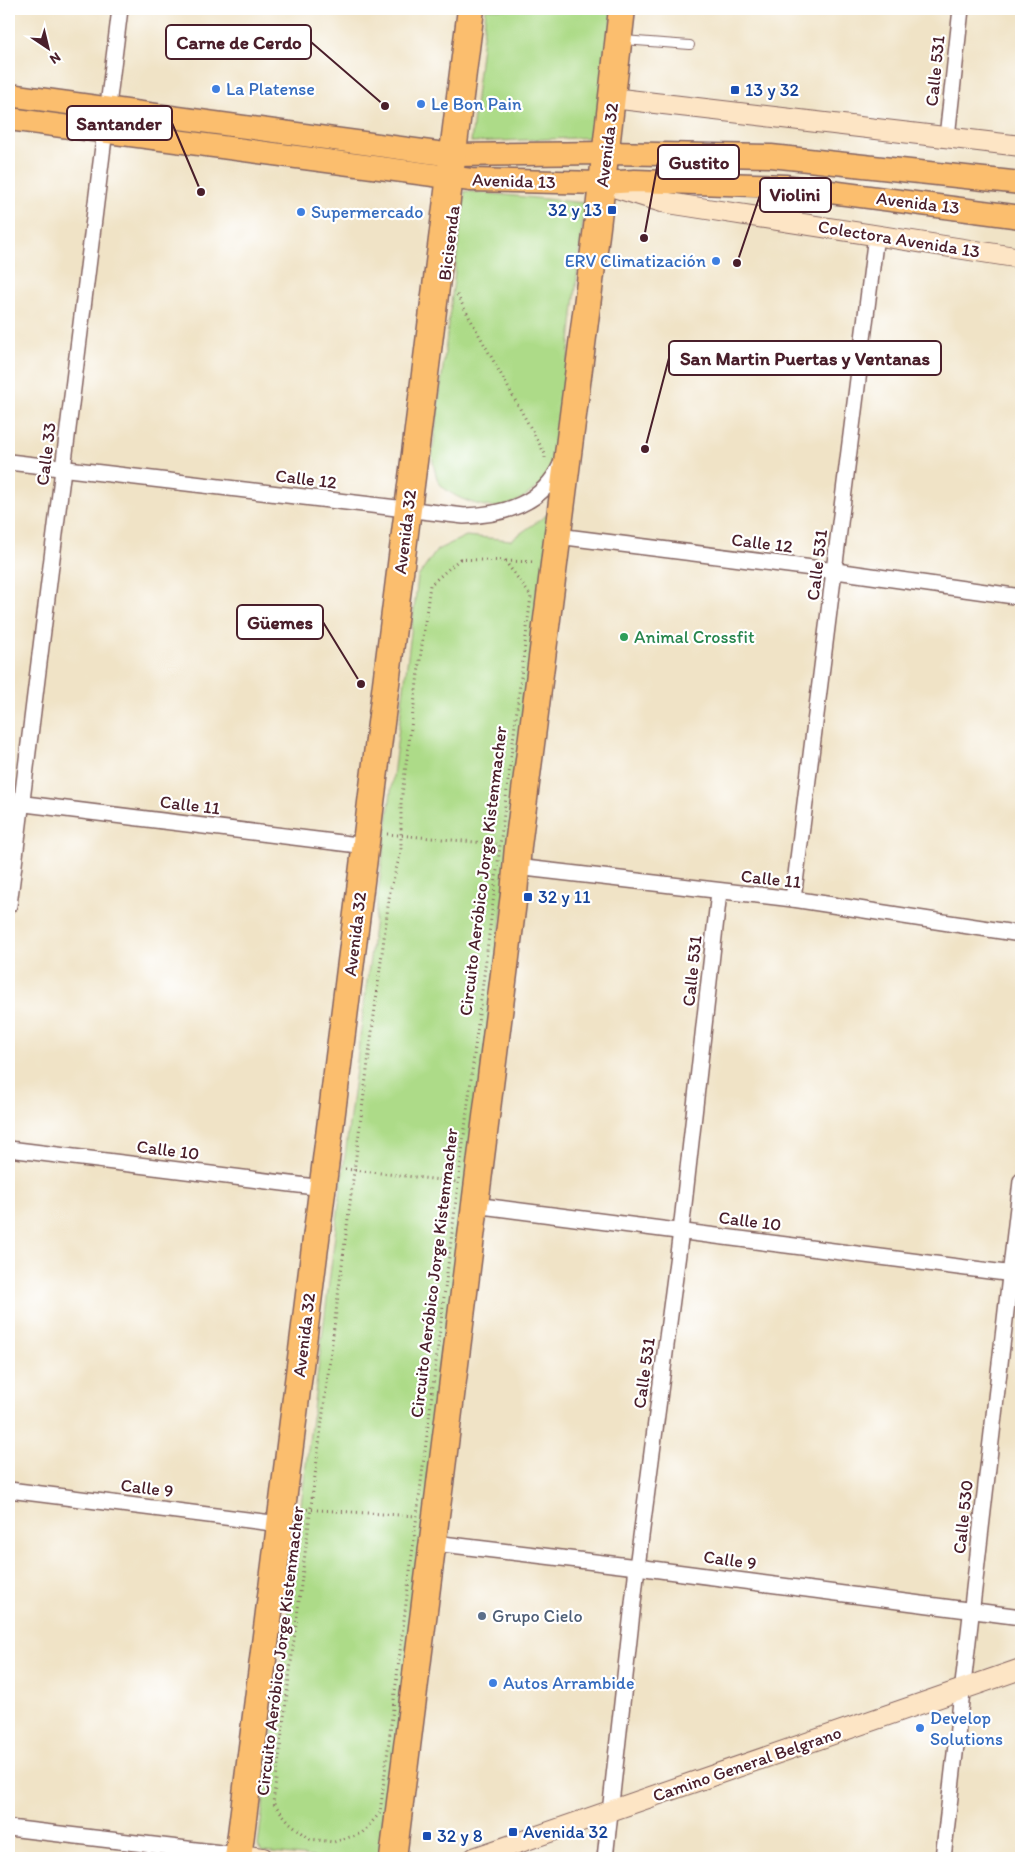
<svg xmlns="http://www.w3.org/2000/svg" width="1030" height="1867" viewBox="0 0 1030 1867" font-family="Itim,sans-serif">
<rect width="100%" height="100%" fill="#fff"/>
<filter id="ink" filterUnits="userSpaceOnUse"><feTurbulence type="fractalNoise" baseFrequency=".02" numOctaves="2"/><feDisplacementMap in="SourceGraphic" scale="10" xChannelSelector="R" yChannelSelector="G"/><feConvolveMatrix kernelMatrix="1 2 1 2 8 2 1 2 1" color-interpolation-filters="sRGB"/></filter>
<filter id="wash" filterUnits="userSpaceOnUse"><feTurbulence type="fractalNoise" baseFrequency=".0096" numOctaves="4" result="noise"/><feDisplacementMap in="SourceGraphic" scale="20" xChannelSelector="R" yChannelSelector="G"/><feGaussianBlur stdDeviation="1.12" result="paint"/><feColorMatrix in="noise" values="0 0 0 0 0 0 0 0 0 0 0 0 0 0 0 0 0 1.4 0 .05"/><feComposite in="paint" operator="in"/></filter>
<g filter="url(#wash)">
<rect width="100%" height="100%" fill="#f0e3c6"/>
<g fill="#addb88" stroke="#7c7d5a">
<path d="M 486,9 L 613,9 L 599,137 L 471,142 Z"/>
<path d="M 465,191 L 585,203 L 556,472 C 540,484 524,501 505,506 C 488,511 452,498 441,485 C 435,478 434,465 432,456 Z"/>
<path d="M 551,512 L 386,1858 L 322,1858 L 262,1852 L 258,1846 L 418,577 L 437,550 L 466,536 L 511,540 Z"/>
</g>
</g>
<g filter="url(#ink)">
<g fill="none" stroke-linecap="round" stroke-linejoin="round">
<defs>
<path id="lane" d="M 623,40 L 690,45"/>
<g id="street">
<path d="M 947,137 L 961,9"/>
<path d="M 9,462 L 464,516 C 504,515 543,504 561,464"/>
<path d="M 558,536 L 836,571 L 1021,597"/>
<path d="M 9,802 L 366,846"/>
<path d="M 516,867 L 793,899 L 1021,934"/>
<path d="M 793,899 L 876,235"/>
<path d="M 9,905 L 120,9"/>
<path d="M 9,1149 L 323,1188"/>
<path d="M 474,1205 L 1021,1275"/>
<path d="M 9,1490 L 280,1524"/>
<path d="M 434,1543 L 637,1567 L 1021,1617"/>
<path d="M 9,1828 L 238,1855"/>
<path d="M 605,1858 L 637,1567 L 681,1231 L 719,892"/>
<path d="M 943,1858 L 1021,1181"/>
</g>
<g id="secondary">
<path d="M 612,98 L 1021,146"/>
<path d="M 604,184 L 662,202 L 1021,258"/>
<path d="M 238,1855 L 263,1858"/>
<path d="M 474,1858 L 1021,1669"/>
</g>
<g id="primary">
<path d="M 9,95 L 452,155 L 606,153 L 771,156 L 1021,183"/>
<path d="M 9,119 L 471,180 L 602,183 L 635,181 L 785,186 L 1021,217"/>
</g>
<g id="highway">
<path d="M 238,1858 L 471,9"/>
<path d="M 393,1858 L 514,894 L 518,846 L 597,227 L 622,9"/>
</g>
</defs>
<use href="#lane" stroke="#846461" stroke-width="10"/>
<use href="#street" stroke="#846461" stroke-width="18"/>
<use href="#secondary" stroke="#846461" stroke-width="22"/>
<use href="#primary" stroke="#846461" stroke-width="25"/>
<use href="#highway" stroke="#846461" stroke-width="29"/>
<g stroke="#846461" stroke-width="3" stroke-dasharray="1 4" stroke-linecap="butt">
<path d="M 457,295 L 545,454 L 545,458"/>
<path d="M 460,559 L 505,561 L 531,596 L 380,1813 L 362,1833 L 334,1842 L 310,1839 L 290,1823 L 273,1803 L 390,891 L 401,852 L 401,802 L 430,585 Z"/>
<path d="M 506,561 L 535,562"/>
<path d="M 387,834 L 497,844"/>
<path d="M 345,1169 L 458,1182"/>
<path d="M 302,1509 L 416,1516"/>
</g>
<use href="#lane" stroke="#fff" stroke-width="8"/>
<use href="#street" stroke="#fff" stroke-width="15"/>
<use href="#secondary" stroke="#fde5c5" stroke-width="20"/>
<use href="#primary" stroke="#fbbe6e" stroke-width="22"/>
<use href="#highway" stroke="#fbbe6e" stroke-width="26"/>
</g>
</g>
<g fill="#3f7fe0" stroke="#fff" stroke-width="2">
<circle cx="216" cy="89" r="5"/>
<circle cx="421" cy="104" r="5"/>
<circle cx="301" cy="212" r="5"/>
<circle cx="716" cy="261" r="5"/>
<circle cx="493" cy="1683" r="5"/>
<circle cx="920" cy="1728" r="5"/>
</g>
<g fill="#1a4fb4" stroke="#fff" stroke-width="2">
<rect x="730" y="85" width="10" height="10" rx="2.5"/>
<rect x="607" y="205" width="10" height="10" rx="2.5"/>
<rect x="523" y="892" width="10" height="10" rx="2.5"/>
<rect x="508" y="1827" width="10" height="10" rx="2.5"/>
<rect x="422" y="1831" width="10" height="10" rx="2.5"/>
</g>
<circle fill="#2e9e5b" stroke="#fff" stroke-width="2" cx="624" cy="637" r="5"/>
<circle fill="#5c6f8a" stroke="#fff" stroke-width="2" cx="482" cy="1616" r="5"/>
<g text-anchor="middle" stroke-width="4.5" stroke-linejoin="round" paint-order="stroke">
<g font-size="18" fill="#4a1f2b" stroke="#fff">
<text transform="translate(935 71) rotate(-84)" y="6">Calle 531</text>
<text transform="translate(607 145) rotate(-83)" y="6">Avenida 32</text>
<text transform="translate(514 181) rotate(2)" y="6">Avenida 13</text>
<text transform="translate(918 203) rotate(7)" y="6">Avenida 13</text>
<text transform="translate(899 239) rotate(9)" y="6">Colectora Avenida 13</text>
<text transform="translate(449 243) rotate(-83)" y="6">Bicisenda</text>
<text transform="translate(46 454) rotate(-83)" y="6">Calle 33</text>
<text transform="translate(306 479) rotate(7)" y="6">Calle 12</text>
<text transform="translate(405 532) rotate(-83)" y="6">Avenida 32</text>
<text transform="translate(762 543) rotate(7)" y="6">Calle 12</text>
<text transform="translate(817 565) rotate(-83)" y="6">Calle 531</text>
<text transform="translate(190 805) rotate(7)" y="6">Calle 11</text>
<text transform="translate(483 871) rotate(-83)" y="6">Circuito Aeróbico Jorge Kistenmacher</text>
<text transform="translate(771 879) rotate(6)" y="6">Calle 11</text>
<text transform="translate(355 934) rotate(-83)" y="6">Avenida 32</text>
<text transform="translate(692 971) rotate(-84)" y="6">Calle 531</text>
<text transform="translate(168 1150) rotate(7)" y="6">Calle 10</text>
<text transform="translate(750 1221) rotate(7)" y="6">Calle 10</text>
<text transform="translate(434 1273) rotate(-83)" y="6">Circuito Aeróbico Jorge Kistenmacher</text>
<text transform="translate(304 1335) rotate(-83)" y="6">Avenida 32</text>
<text transform="translate(644 1373) rotate(-82)" y="6">Calle 531</text>
<text transform="translate(147 1488) rotate(7)" y="6">Calle 9</text>
<text transform="translate(963 1517) rotate(-84)" y="6">Calle 530</text>
<text transform="translate(730 1560) rotate(8)" y="6">Calle 9</text>
<text transform="translate(280 1651) rotate(-83)" y="6">Circuito Aeróbico Jorge Kistenmacher</text>
<text transform="translate(747 1764) rotate(-19)" y="6">Camino General Belgrano</text>
</g>
<g font-size="18" fill="#366cbe" stroke="#fff" text-anchor="start">
<text x="226" y="95">La Platense</text>
<text x="431" y="110">Le Bon Pain</text>
<text x="311" y="218">Supermercado</text>
<text x="706" y="267" text-anchor="end">ERV Climatización</text>
<text x="503" y="1689">Autos Arrambide</text>
<text x="930" y="1724">Develop<tspan x="930" dy="21">Solutions</tspan></text>
</g>
<g font-size="18" fill="#164399" stroke="#fff" text-anchor="start">
<text x="745" y="96">13 y 32</text>
<text x="602" y="216" text-anchor="end">32 y 13</text>
<text x="538" y="903">32 y 11</text>
<text x="523" y="1838">Avenida 32</text>
<text x="437" y="1842">32 y 8</text>
</g>
<g font-size="18" fill="#27864d" stroke="#fff" text-anchor="start">
<text x="634" y="643">Animal Crossfit</text>
</g>
<g font-size="18" fill="#4e5e75" stroke="#fff" text-anchor="start">
<text x="492" y="1622">Grupo Cielo</text>
</g>
</g>
<path fill="none" stroke="#4a1f2b" stroke-width="2" d="M385 106L311 42M201 192L172 123M644 238L658 162M737 263L760 195M645 449L669 358M361 684L323 622"/>
<g fill="#4a1f2b" stroke="#fff" stroke-width="2">
<circle cx="385" cy="106" r="5"/>
<circle cx="201" cy="192" r="5"/>
<circle cx="644" cy="238" r="5"/>
<circle cx="737" cy="263" r="5"/>
<circle cx="645" cy="449" r="5"/>
<circle cx="361" cy="684" r="5"/>
</g>
<g fill="#fff" stroke="#4a1f2b" stroke-width="2">
<rect x="166" y="25" width="145" height="34" rx="5"/>
<rect x="67" y="106" width="105" height="34" rx="5"/>
<rect x="658" y="145" width="81" height="34" rx="5"/>
<rect x="760" y="178" width="71" height="34" rx="5"/>
<rect x="669" y="341" width="272" height="34" rx="5"/>
<rect x="237" y="605" width="86" height="34" rx="5"/>
</g>
<g font-size="19" text-anchor="middle" font-weight="bold" fill="#4a1f2b">
<text x="239" y="49">Carne de Cerdo</text>
<text x="119" y="130">Santander</text>
<text x="699" y="169">Gustito</text>
<text x="795" y="201">Violini</text>
<text x="805" y="365">San Martin Puertas y Ventanas</text>
<text x="280" y="629">Güemes</text>
</g>
<rect width="1030" height="1867" fill="none" stroke="#fff" stroke-width="30"/>
<g transform="translate(48 48) rotate(145)" stroke="#ffffff" stroke-width="4" paint-order="stroke">
<path d="M0-4L9 19L0 12L-9 19Z" fill="#4a1f2b"/>
<text y="-8" font-size="14" font-weight="bold" text-anchor="middle" fill="#4a1f2b">N</text>
</g>
</svg>
